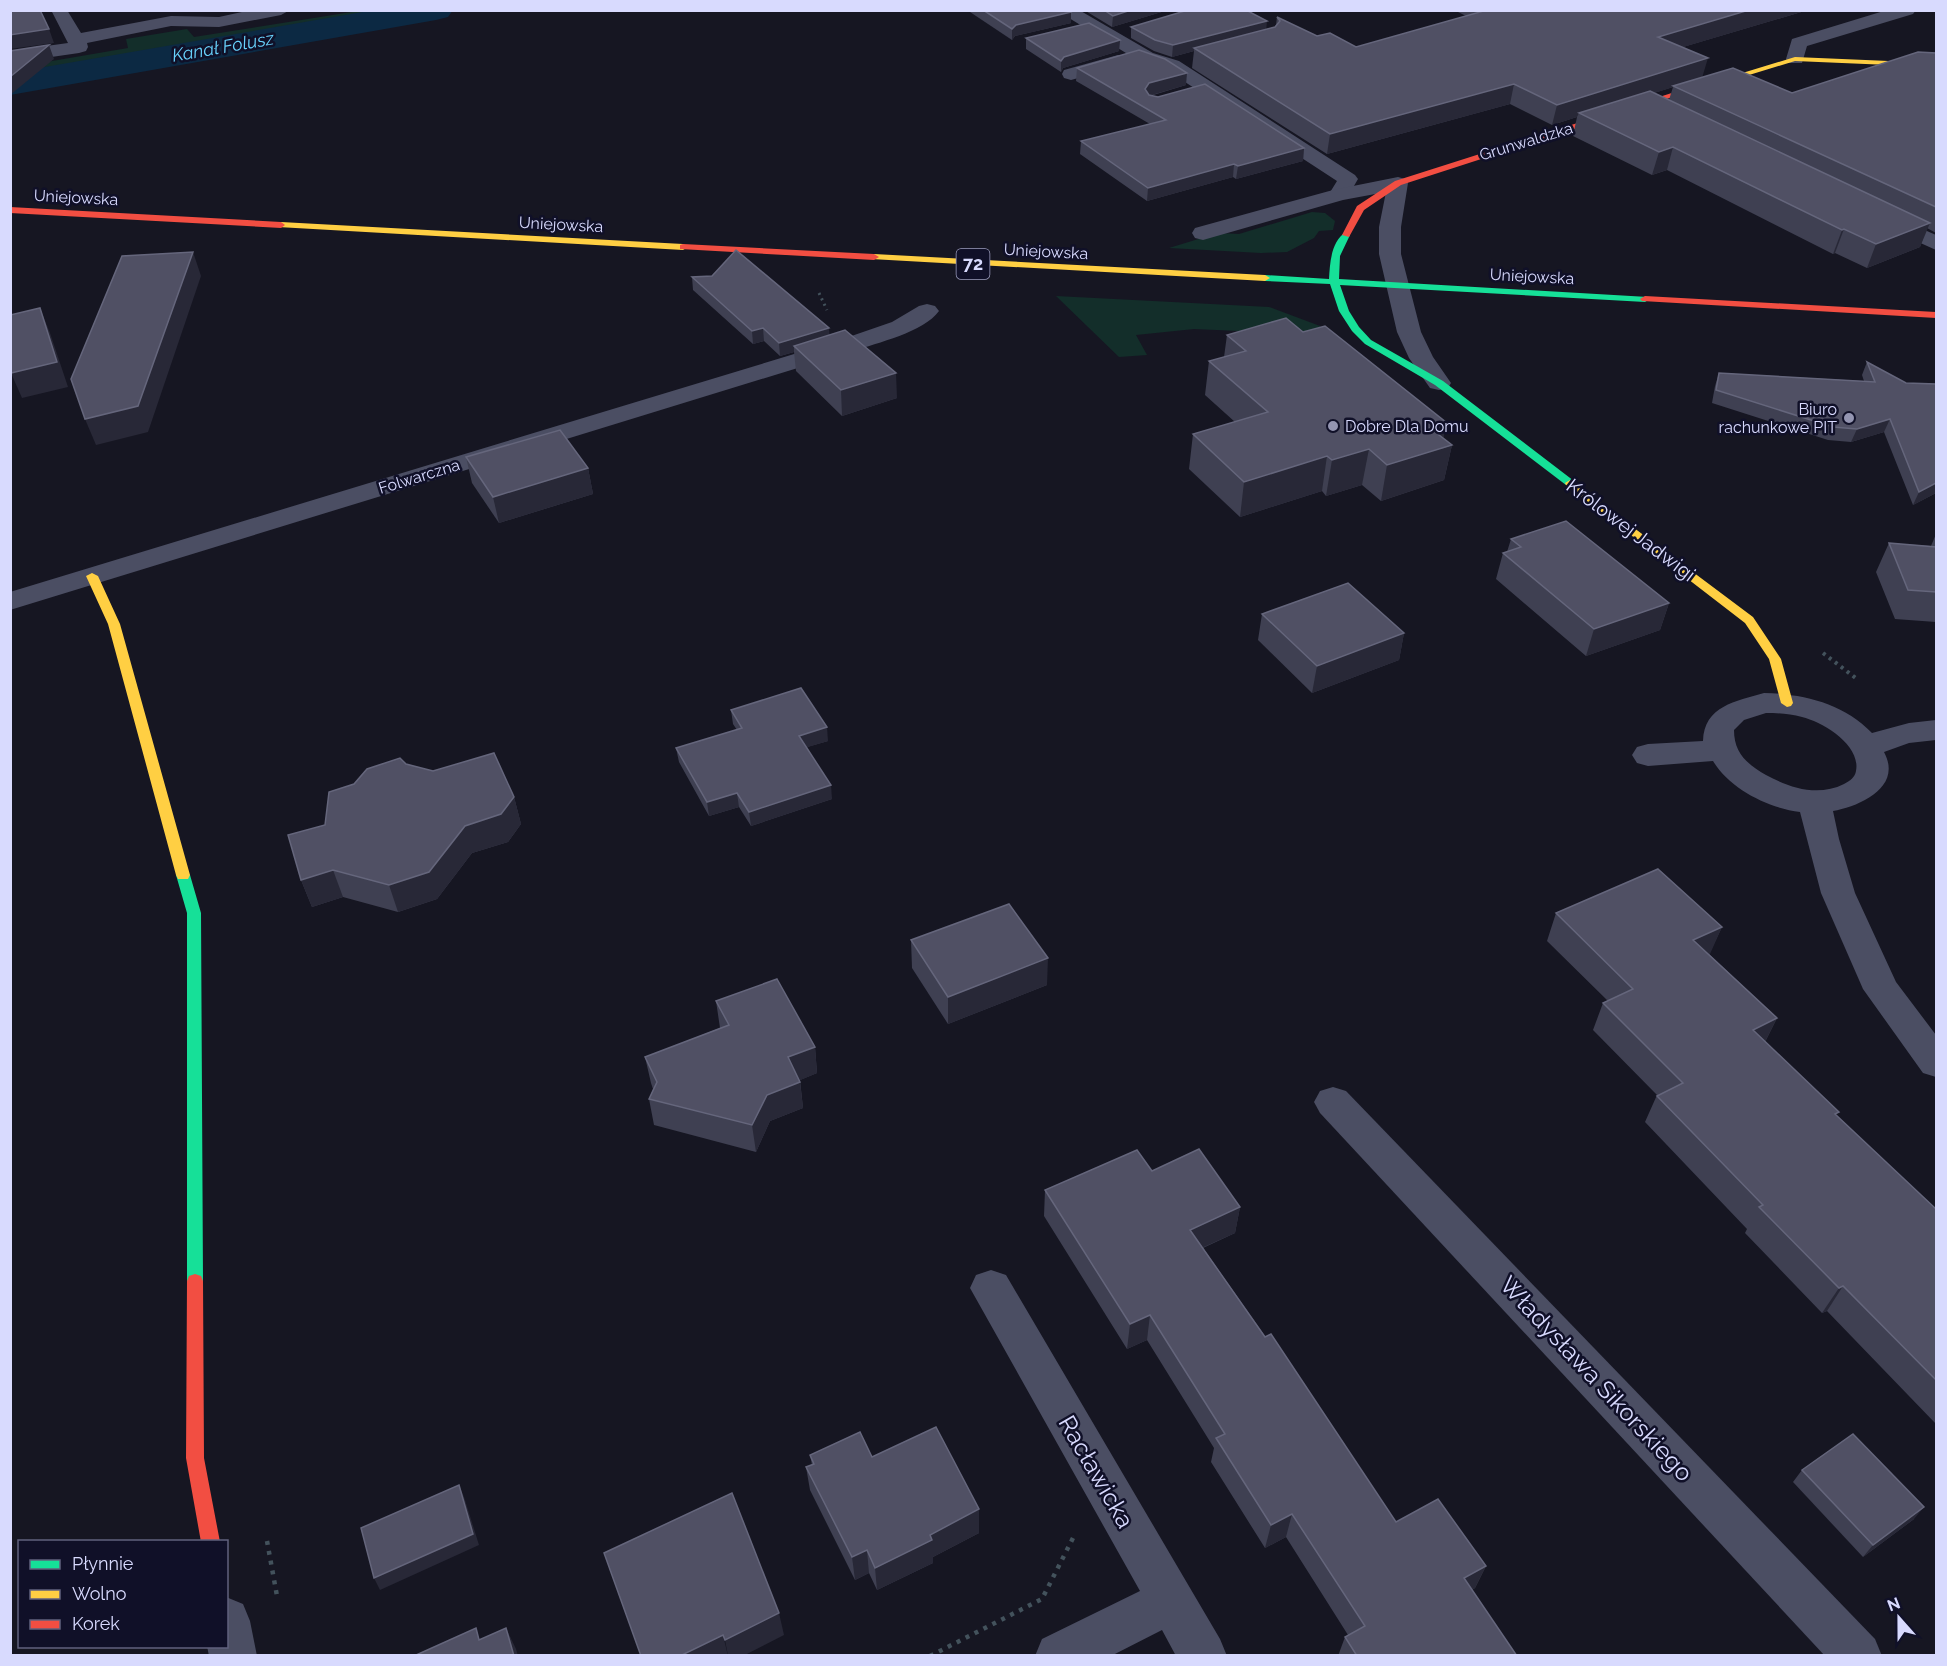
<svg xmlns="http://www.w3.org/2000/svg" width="1947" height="1666" viewBox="0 0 1947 1666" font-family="Raleway,sans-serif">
<rect width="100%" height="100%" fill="#161622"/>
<g fill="#132e2a">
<path d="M 358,11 L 408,11 L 11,78 L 11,68 L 128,48 L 126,39 L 187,29 L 194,37 Z"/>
<path d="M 1312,212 L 1325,213 L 1335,221 L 1333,230 L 1319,231 L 1314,238 L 1287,252 L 1261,253 L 1169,248 L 1218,233 L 1239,234 Z"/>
<path d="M 1056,296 L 1269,307 L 1320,326 L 1325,335 L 1194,329 L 1136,335 L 1147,355 L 1119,357 Z"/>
</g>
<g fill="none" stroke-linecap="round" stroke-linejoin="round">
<path fill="#0c2943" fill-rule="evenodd" d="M 374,10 L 453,10 L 448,17 L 436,20 L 10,95 L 10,73 Z"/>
<path stroke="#43525c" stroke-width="3" stroke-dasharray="2 4" stroke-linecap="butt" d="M 819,293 L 827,310"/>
<path stroke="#43525c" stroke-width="4" stroke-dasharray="3 4.5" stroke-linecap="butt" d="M 1823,653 L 1857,679"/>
<g stroke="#43525c" stroke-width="4.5" stroke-dasharray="4 6" stroke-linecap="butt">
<path d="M 267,1541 L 277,1596"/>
<path d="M 930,1656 L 1042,1599 L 1073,1538"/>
</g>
<g fill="#4b4e63" fill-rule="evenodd">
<path d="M 51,10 L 67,10 L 81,33 L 171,16 L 219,17 L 251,10 L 290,10 L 281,15 L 219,27 L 171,26 L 87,43 L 88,47 L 86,51 L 79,53 L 10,63 L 10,51 L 68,43 Z"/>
<path d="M 1056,10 L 1079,10 L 1153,53 L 1179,61 L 1355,175 L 1358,179 L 1347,198 L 1340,200 L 1333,198 L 1329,194 L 1337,181 L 1165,69 L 1139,61 Z"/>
<path d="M 1118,55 L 1125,57 L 1127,61 L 1125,65 L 1071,80 L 1064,78 L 1062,74 L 1064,70 Z"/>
</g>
<g fill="#4b4e63" fill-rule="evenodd">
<path d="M 1887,10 L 1916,10 L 1913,14 L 1807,46 L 1802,63 L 1788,63 L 1786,59 L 1792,39 Z"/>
<path d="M 1398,177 L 1405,179 L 1408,183 L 1401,227 L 1401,254 L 1421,332 L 1433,357 L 1451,383 L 1448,388 L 1439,390 L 1430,388 L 1409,358 L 1397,332 L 1379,254 L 1379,227 L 1386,192 L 1343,200 L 1203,240 L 1195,238 L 1192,233 L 1195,228 L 1333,190 Z"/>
<path d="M 1884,212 L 1936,235 L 1936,250 L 1876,223 L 1873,218 L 1876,213 Z"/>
<path d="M 927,304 L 935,306 L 939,311 C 924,332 877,343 853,351 L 10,610 L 10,592 L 837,341 L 892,322 L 919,306 Z"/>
<path d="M 1764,693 C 1804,694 1843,703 1872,733 L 1909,723 L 1936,720 L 1936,740 L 1909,743 L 1884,752 C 1903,787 1860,806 1833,811 L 1839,839 L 1855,893 L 1896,982 L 1936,1035 L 1936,1077 L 1923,1073 L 1863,989 L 1821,893 L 1800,812 C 1768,808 1730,789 1713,761 L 1648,766 L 1637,763 L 1632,755 L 1637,747 L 1648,744 L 1703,741 C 1704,706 1736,701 1764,693 ZM 1766,713 C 1778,713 1790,714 1802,717 C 1823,722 1861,745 1856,771 C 1855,777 1850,781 1844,784 C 1818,797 1790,788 1766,775 C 1747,764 1734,753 1734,730 L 1744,720 Z"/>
<path d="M 1333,1087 L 1346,1091 L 1875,1639 L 1882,1656 L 1825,1656 L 1320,1113 L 1314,1102 L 1320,1091 Z"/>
<path d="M 991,1270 L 1006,1275 L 1220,1639 L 1227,1656 L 1176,1656 L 1162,1630 L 1111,1656 L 1035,1656 L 1042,1639 L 1140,1591 L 970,1288 L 976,1275 Z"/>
<path d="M 226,1597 L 243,1604 L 250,1621 L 257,1656 L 209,1656 L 207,1646 L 226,1646 Z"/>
</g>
<g fill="#16e098" fill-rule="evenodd">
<path d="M 1346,232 L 1350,235 L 1340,256 L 1339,279 L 1648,297 L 1650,299 L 1645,302 L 1340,285 L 1349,311 L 1359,327 L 1371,340 L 1443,381 L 1574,481 L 1574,485 L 1566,485 L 1435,385 L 1365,344 L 1352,331 L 1339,311 L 1330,284 L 1265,281 L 1260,278 L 1265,275 L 1329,279 C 1330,263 1331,241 1346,232 Z"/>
<path d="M 183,870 L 190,875 L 201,913 L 203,1281 L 201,1286 L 195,1288 L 189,1286 L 187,1281 L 187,913 L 176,875 Z"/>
</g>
<g fill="#ffcf43" fill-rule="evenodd">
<path d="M 1795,57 L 1936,63 L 1936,67 L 1795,61 L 1684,95 L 1677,93 Z"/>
<path d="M 281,222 L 683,244 L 688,247 L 683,250 L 278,227 L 277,225 Z"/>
<path d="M 874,254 L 1265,275 L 1270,278 L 1265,281 L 871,259 L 869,257 Z"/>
<path d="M 1570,480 L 1753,617 L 1781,659 L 1793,703 L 1791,706 L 1787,707 L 1781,703 L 1769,659 L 1745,623 L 1566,485 L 1565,483 Z"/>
<path d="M 92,573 L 98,576 L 120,624 L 190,875 L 188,879 L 178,879 L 176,875 L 108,624 L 86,576 Z"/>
</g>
<g fill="#f24e42" fill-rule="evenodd">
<path d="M 1678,91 L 1685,93 L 1401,185 L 1364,210 L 1349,237 L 1342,235 L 1357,206 L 1395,181 Z"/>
<path d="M 10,207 L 281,222 L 285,225 L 281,228 L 10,213 Z"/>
<path d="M 683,244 L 874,254 L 879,257 L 874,260 L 680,249 L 680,245 Z"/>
<path d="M 1645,296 L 1936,312 L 1936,318 L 1642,301 L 1640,299 Z"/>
<path d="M 195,1274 L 201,1276 L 203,1281 L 204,1458 L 220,1542 L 201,1542 L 186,1458 L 187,1281 L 189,1276 Z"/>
</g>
</g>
<g fill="#3f4052" fill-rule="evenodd">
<path d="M 967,10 L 1018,10 L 1071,23 L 1015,36 L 1012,40 Z"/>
<path d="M 1084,10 L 1168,10 L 1112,27 Z"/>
<path d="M 1454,10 L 1808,10 L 1683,47 L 1702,77 L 1792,93 L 1936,53 L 1936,233 L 1927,228 L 1920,247 L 1867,268 L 1835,253 L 1833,254 L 1667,170 L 1652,175 L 1573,136 L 1577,117 L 1552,125 L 1510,104 L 1327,154 L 1192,68 L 1194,51 L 1172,57 L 1154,51 L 1131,38 L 1131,27 L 1266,29 L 1275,27 L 1276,25 L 1277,17 L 1317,36 L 1356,47 L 1466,16 ZM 1673,87 L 1669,100 L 1654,93 Z"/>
<path d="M 1026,38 L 1120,40 L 1119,51 L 1063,68 L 1061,72 L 1026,49 Z"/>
<path d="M 1077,68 L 1186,85 L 1150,96 L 1304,148 L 1303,161 L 1236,179 L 1233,177 L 1147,201 L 1080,154 L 1081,141 L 1150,124 L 1076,81 Z"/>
<path d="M 692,277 L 829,335 L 897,398 L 842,416 L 796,371 L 794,352 L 780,356 L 764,341 L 753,344 L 693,290 Z"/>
<path d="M 1303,332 L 1447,423 L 1443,438 L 1452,445 L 1444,480 L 1381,501 L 1362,485 L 1326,496 L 1322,491 L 1240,517 L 1189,469 L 1193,434 L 1235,422 L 1205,395 L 1209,361 L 1224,357 L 1227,335 Z"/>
<path d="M 1867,362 L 1936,493 L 1913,505 L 1884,432 L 1851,442 L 1828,440 L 1712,403 L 1715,386 L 1719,373 L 1864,381 L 1862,375 Z"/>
<path d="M 466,457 L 588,468 L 593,494 L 499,523 L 472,483 Z"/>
<path d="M 1936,534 L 1936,622 L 1895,619 L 1876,572 L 1889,543 L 1931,546 Z"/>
<path d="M 1511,539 L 1669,603 L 1660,630 L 1586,656 L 1496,579 L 1503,553 L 1507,552 Z"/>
<path d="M 1262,614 L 1404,633 L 1399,660 L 1312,693 L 1258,640 Z"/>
<path d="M 731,710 L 828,741 L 807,747 L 832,799 L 751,826 L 739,807 L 709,816 L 679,762 L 676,748 L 737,730 L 733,724 Z"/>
<path d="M 406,764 L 514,797 L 521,824 L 508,842 L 472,853 L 437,899 L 398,912 L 343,897 L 312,907 L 301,880 L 325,825 L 354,784 Z"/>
<path d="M 1556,913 L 1722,927 L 1709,954 L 1777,1018 L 1765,1042 L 1837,1116 L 1936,1209 L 1936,1424 L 1827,1311 L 1822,1313 L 1745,1233 L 1747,1229 L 1645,1122 L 1657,1095 L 1593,1030 L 1603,1003 L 1608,1001 L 1547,941 Z"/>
<path d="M 911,940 L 1047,985 L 948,1024 L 912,968 Z"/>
<path d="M 716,1001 L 815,1047 L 817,1073 L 800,1080 L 803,1108 L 770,1121 L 756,1152 L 654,1125 L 649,1099 L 653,1089 L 651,1083 L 645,1057 L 720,1028 Z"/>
<path d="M 1152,1171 L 1240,1207 L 1235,1233 L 1203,1248 L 1396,1522 L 1486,1566 L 1475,1588 L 1472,1590 L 1517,1656 L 1338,1656 L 1345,1637 L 1348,1635 L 1286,1537 L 1265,1548 L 1211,1462 L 1214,1448 L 1147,1340 L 1127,1349 L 1044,1216 L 1045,1190 Z"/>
<path d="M 810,1455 L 872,1457 L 979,1533 L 933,1557 L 933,1563 L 877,1590 L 869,1573 L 855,1580 L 810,1490 L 806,1467 L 812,1465 Z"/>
<path d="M 1802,1470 L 1914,1519 L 1863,1557 L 1793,1482 Z"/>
</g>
<g fill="#282837">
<path d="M 1131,10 L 1168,10 L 1112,27 L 1113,16 Z"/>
<path d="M 1749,10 L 1808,10 L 1653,56 L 1658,37 Z"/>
<path d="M 1071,12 L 1071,23 L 1015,36 L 1012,40 L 1012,29 L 1016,25 Z"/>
<path d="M 1267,21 L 1266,32 L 1194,48 L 1194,51 L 1172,57 L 1173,45 Z"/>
<path d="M 49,29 L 54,43 L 10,49 L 10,35 Z"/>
<path d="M 1120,40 L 1119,51 L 1063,68 L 1061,72 L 1061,61 L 1064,57 Z"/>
<path d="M 49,45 L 54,59 L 10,95 L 10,77 Z"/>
<path d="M 1708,58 L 1702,78 L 1584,115 L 1579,113 L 1577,117 L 1552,125 L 1557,105 Z"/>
<path d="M 1187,73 L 1186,85 L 1148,96 L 1145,89 L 1149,83 Z"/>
<path d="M 1514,84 L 1510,104 L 1327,154 L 1330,134 Z"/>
<path d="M 1673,147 L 1667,170 L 1652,175 L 1659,152 Z"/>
<path d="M 1304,148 L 1303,161 L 1236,179 L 1238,166 Z"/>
<path d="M 1234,164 L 1233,177 L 1147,201 L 1148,188 Z"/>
<path d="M 1930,223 L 1920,247 L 1867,268 L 1876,244 Z"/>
<path d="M 1844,229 L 1835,253 L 1833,254 L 1842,230 Z"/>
<path d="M 193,252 L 201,276 L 148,432 L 96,445 L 85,419 Z"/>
<path d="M 40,308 L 50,333 L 68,387 L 22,398 L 11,373 Z"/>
<path d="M 763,328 L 764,341 L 753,344 L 752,331 Z"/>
<path d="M 829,328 L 830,341 L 794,346 L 794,352 L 780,356 L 779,343 Z"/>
<path d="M 896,373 L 897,398 L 842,416 L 841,390 Z"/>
<path d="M 1890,419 L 1884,432 L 1851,442 L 1857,429 Z"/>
<path d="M 1447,423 L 1441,449 L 1452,445 L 1444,480 L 1381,501 L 1387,465 L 1430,428 Z"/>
<path d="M 1369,449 L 1362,485 L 1326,496 L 1332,460 Z"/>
<path d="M 1327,456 L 1322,491 L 1240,517 L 1244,482 Z"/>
<path d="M 588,468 L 593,494 L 499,523 L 493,497 Z"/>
<path d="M 1936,483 L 1936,493 L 1913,505 L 1919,492 Z"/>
<path d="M 1669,603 L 1660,630 L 1586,656 L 1594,629 Z"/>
<path d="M 1404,633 L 1399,660 L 1312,693 L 1317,666 Z"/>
<path d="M 827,727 L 828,741 L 801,749 L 799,736 Z"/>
<path d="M 831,785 L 832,799 L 751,826 L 749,812 Z"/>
<path d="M 737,793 L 739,807 L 709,816 L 707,802 Z"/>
<path d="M 514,797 L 521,824 L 508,842 L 472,853 L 437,899 L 398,912 L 389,885 L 465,826 Z"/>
<path d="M 333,870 L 343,897 L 312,907 L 301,880 Z"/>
<path d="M 1722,927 L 1710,954 L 1682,967 L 1693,940 Z"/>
<path d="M 1048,958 L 1047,985 L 948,1024 L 948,997 Z"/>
<path d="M 1777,1018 L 1764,1044 L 1753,1030 Z"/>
<path d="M 815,1047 L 817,1073 L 791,1084 L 788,1057 Z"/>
<path d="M 800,1082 L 803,1108 L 770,1121 L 756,1152 L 752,1125 L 767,1095 Z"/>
<path d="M 1240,1207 L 1235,1233 L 1186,1255 L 1190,1230 Z"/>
<path d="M 1843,1286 L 1827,1311 L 1822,1313 L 1839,1288 Z"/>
<path d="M 1150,1315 L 1147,1340 L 1127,1349 L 1130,1324 Z"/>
<path d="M 459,1485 L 464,1497 L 479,1545 L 380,1590 L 374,1578 Z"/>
<path d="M 1924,1507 L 1914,1519 L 1863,1557 L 1873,1545 Z"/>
<path d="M 979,1509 L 979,1533 L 933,1557 L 933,1563 L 877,1590 L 875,1568 L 930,1535 Z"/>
<path d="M 1292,1514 L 1286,1537 L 1265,1548 L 1271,1525 Z"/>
<path d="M 867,1550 L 869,1573 L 855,1580 L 852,1557 Z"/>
<path d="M 1486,1566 L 1475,1588 L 1453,1601 L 1464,1578 Z"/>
<path d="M 779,1613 L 784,1635 L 743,1656 L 728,1656 L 725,1640 Z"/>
<path d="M 506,1628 L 516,1649 L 518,1656 L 514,1656 Z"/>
<path d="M 723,1635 L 728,1656 L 680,1656 Z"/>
</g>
<g fill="#505064" stroke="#65667c" stroke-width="1.5">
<path d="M 10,10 L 40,10 L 49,29 L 10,35 Z"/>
<path d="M 983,10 L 1069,10 L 1071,12 L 1016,25 L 1012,29 Z"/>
<path d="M 1104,10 L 1131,10 L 1113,16 Z"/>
<path d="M 1188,10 L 1246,10 L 1267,21 L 1173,45 L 1155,40 L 1131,27 Z"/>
<path d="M 1487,10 L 1749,10 L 1658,37 L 1708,58 L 1557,105 L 1514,84 L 1330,134 L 1194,48 L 1275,27 L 1280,21 L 1277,17 L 1317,36 L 1330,33 L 1356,47 Z"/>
<path d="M 1089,23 L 1120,40 L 1064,57 L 1061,61 L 1026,38 Z"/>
<path d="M 49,45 L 10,77 L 10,51 Z"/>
<path d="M 1139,50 L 1165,59 L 1187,73 L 1149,83 L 1145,89 L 1149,95 L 1158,97 L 1205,84 L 1304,148 L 1238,166 L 1234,164 L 1148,188 L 1081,141 L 1166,120 L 1077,68 Z"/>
<path d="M 1918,52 L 1936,53 L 1936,207 L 1673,86 L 1733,68 L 1792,93 Z"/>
<path d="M 1650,91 L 1930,223 L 1876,244 L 1844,229 L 1842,230 L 1673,147 L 1659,152 L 1579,113 Z"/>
<path d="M 736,250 L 829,328 L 779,343 L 763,328 L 752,331 L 692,277 L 712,276 Z"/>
<path d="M 193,252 L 138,406 L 85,419 L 71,379 L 122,256 Z"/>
<path d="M 40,308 L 57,362 L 11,373 L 10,315 Z"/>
<path d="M 1286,318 L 1303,332 L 1325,326 L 1447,423 L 1430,428 L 1452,445 L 1387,465 L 1369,449 L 1332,460 L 1327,456 L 1244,482 L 1193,434 L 1268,412 L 1209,361 L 1246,351 L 1227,335 Z"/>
<path d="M 845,330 L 896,373 L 841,390 L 794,346 Z"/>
<path d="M 1867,362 L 1906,383 L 1936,384 L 1936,483 L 1919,492 L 1890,419 L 1857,429 L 1833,427 L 1716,390 L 1719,373 L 1875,382 Z"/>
<path d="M 560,430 L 588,468 L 493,497 L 466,457 Z"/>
<path d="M 1566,521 L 1669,603 L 1594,629 L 1503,553 L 1521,547 L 1511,539 Z"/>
<path d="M 1889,543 L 1936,547 L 1936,592 L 1908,590 Z"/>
<path d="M 1348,583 L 1404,633 L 1317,666 L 1262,614 Z"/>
<path d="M 801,688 L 827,727 L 799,736 L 831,785 L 749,812 L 737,793 L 707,802 L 676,748 L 742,728 L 731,710 Z"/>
<path d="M 494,753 L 514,797 L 501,814 L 465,826 L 429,872 L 389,885 L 333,870 L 301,880 L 288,835 L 325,825 L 329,792 L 354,784 L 367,769 L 400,758 L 406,764 L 433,771 Z"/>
<path d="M 1658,869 L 1722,927 L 1693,940 L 1777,1018 L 1753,1030 L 1839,1112 L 1835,1114 L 1936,1209 L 1936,1380 L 1843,1286 L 1839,1288 L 1759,1207 L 1763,1205 L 1657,1096 L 1683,1083 L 1603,1003 L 1633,989 L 1556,913 Z"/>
<path d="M 1009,904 L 1048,958 L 948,997 L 911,940 Z"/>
<path d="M 777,979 L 815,1047 L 788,1057 L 800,1082 L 767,1095 L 752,1125 L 649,1099 L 657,1082 L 645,1057 L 729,1025 L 716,1001 Z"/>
<path d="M 1199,1149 L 1240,1207 L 1190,1230 L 1265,1337 L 1271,1334 L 1396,1522 L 1438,1499 L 1486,1566 L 1464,1578 L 1517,1656 L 1357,1656 L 1345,1637 L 1365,1626 L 1292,1514 L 1271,1525 L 1216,1438 L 1225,1434 L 1150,1315 L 1130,1324 L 1045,1190 L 1137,1150 L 1152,1171 Z"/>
<path d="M 936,1427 L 979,1509 L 930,1535 L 932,1540 L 875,1568 L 867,1550 L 852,1557 L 806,1467 L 814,1464 L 810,1455 L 860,1432 L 872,1457 Z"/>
<path d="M 1853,1434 L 1924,1507 L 1873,1545 L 1802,1470 Z"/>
<path d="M 459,1485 L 473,1534 L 374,1578 L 361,1528 Z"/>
<path d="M 732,1493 L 779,1613 L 725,1640 L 723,1635 L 680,1656 L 641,1656 L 604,1553 Z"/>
<path d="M 476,1628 L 479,1640 L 506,1628 L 514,1656 L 414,1656 Z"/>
</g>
<g fill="#9495b1" stroke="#101028" stroke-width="2">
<circle cx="1849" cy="418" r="6"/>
<circle cx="1333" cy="426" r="6"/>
</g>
<g text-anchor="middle" stroke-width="5" stroke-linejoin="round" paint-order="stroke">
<g font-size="16" fill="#d8dafe" stroke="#101028">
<text transform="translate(1526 141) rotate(-17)" y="6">Grunwaldzka</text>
<text transform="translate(76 197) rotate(3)" y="6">Uniejowska</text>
<text transform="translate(561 224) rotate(3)" y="6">Uniejowska</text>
<text transform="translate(1046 251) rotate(3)" y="6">Uniejowska</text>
<text transform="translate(1532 276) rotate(3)" y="6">Uniejowska</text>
<text transform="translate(419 476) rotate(-17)" y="6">Folwarczna</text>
</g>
<g font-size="16" fill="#d8dafe" stroke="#101028" text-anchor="end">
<text x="1837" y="415">Biuro<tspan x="1837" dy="18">rachunkowe PIT</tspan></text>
<text x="1345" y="432" text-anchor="start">Dobre Dla Domu</text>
</g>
<g font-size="18" font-style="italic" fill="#68d2fc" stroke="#101028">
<text transform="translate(223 47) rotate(-10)" y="6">Kanał Folusz</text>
</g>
<rect fill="#101028" stroke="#9c9dbe" stroke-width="1.5" x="956.5" y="249" width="33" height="30" rx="4.5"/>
<g font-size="18" font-weight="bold" fill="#d8dafe">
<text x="973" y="270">72</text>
</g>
<g font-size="20" fill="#d8dafe" stroke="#101028">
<text transform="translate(1631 530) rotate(37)" y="7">Królowej Jadwigi</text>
</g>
<g font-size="24" fill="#d8dafe" stroke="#101028">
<text transform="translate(1596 1379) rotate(47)" y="8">Władysława Sikorskiego</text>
<text transform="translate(1096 1472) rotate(60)" y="8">Racławicka</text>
</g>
</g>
<rect width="1947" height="1666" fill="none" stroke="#d8dafe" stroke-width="24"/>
<rect x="18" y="1540" width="210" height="108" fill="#101028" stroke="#60617e" stroke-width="1.5"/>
<rect x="30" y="1560" width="30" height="9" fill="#16e098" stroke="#60617e" stroke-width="1.5"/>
<text x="72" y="1570" font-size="18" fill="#d8dafe">Płynnie</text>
<rect x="30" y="1590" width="30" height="9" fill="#ffcf43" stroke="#60617e" stroke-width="1.5"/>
<text x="72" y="1600" font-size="18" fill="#d8dafe">Wolno</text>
<rect x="30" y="1620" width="30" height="9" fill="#f24e42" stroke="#60617e" stroke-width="1.5"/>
<text x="72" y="1630" font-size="18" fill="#d8dafe">Korek</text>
<g transform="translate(1899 1618) rotate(339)" stroke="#101028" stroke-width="4.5" paint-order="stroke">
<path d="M0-4.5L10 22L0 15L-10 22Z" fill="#d8dafe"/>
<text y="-9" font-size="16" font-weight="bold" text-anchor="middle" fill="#d8dafe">N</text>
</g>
</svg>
